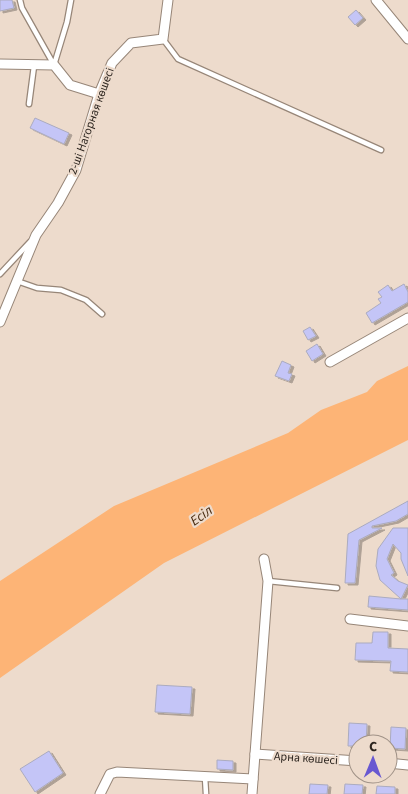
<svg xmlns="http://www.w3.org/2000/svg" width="408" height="794" viewBox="0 0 408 794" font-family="'Source Sans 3',sans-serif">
<defs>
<filter id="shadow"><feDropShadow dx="3" dy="2" stdDeviation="0" flood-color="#0004"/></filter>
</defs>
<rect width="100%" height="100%" fill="#eddbcc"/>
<path fill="#fdb476" d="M 408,366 L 408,440 L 164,563 L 0,678 L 0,581 L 114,506 L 288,433 L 321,410 L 367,392 L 377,381 Z"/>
<g fill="#c4c5f7" stroke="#ababbf" filter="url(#shadow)">
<path d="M 0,0 L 12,0 L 14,8 L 0,11 Z"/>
<path d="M 356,10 L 363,18 L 355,25 L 348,17 Z"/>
<path d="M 35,118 L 69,133 L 64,144 L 30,128 Z"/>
<path d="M 404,284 L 408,292 L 408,302 L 372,323 L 366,313 L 381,303 L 378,299 L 382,297 L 378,292 L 388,285 L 392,291 Z"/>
<path d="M 310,327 L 316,336 L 308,340 L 303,331 Z"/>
<path d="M 317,344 L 323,354 L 312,361 L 306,351 Z"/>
<path d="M 282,361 L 291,365 L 288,373 L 292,374 L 289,381 L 275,376 Z"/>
<path d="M 408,501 L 408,514 L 396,521 L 372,526 L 372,528 L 382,528 L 359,540 L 355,583 L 345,583 L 348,534 Z"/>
<path d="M 393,528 L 408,528 L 408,576 L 401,559 L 401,553 L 393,544 L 387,559 L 394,573 L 391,575 L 398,581 L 408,585 L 401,599 L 408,599 L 408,610 L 368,607 L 369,596 L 401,599 L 380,580 L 376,566 L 378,549 Z"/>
<path d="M 373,632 L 388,632 L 388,648 L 408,649 L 408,672 L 390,671 L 391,661 L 355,660 L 356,643 L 372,643 Z"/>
<path d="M 157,685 L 192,687 L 190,714 L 155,712 Z"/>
<path d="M 349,723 L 367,724 L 366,744 L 358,744 L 358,746 L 348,746 Z"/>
<path d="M 391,727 L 406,728 L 405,749 L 390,748 Z"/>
<path d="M 49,751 L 63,773 L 35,792 L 20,769 Z"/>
<path d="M 217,760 L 233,761 L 233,770 L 217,769 Z"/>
<path d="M 310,784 L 328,785 L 327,794 L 309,794 Z"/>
<path d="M 345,784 L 363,785 L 362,794 L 344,794 Z"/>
<path d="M 377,786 L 395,787 L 395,794 L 376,794 Z"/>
</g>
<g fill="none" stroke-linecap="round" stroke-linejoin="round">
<defs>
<g id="lane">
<path d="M 20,0 L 22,8 L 54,65 L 67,22 L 71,0"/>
<path d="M 163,39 L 178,59 L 381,150"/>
<path d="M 29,104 L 34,66"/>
<path d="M 0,274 L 30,242"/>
<path d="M 17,281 L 37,288 L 61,290 L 86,300 L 102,314"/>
<path d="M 268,581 L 337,588"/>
<path d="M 205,777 L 206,794"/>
</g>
<g id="street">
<path d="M 376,0 L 408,39"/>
<path d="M 0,64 L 54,65 L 70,85 L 99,94"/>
<path d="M 0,322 L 36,235 L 58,203 L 76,170 L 99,94 L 112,63 L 131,43 L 163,39 L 168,0"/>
<path d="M 330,362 L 408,318"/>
<path d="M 350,619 L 408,626"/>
<path d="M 255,754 L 358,761"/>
<path d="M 388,763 L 408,765"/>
<path d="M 100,794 L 110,774 L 117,772 L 253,779"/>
<path d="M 252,794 L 268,581 L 264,559"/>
</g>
</defs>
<use href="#lane" stroke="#978678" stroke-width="7"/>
<use href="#street" stroke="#978678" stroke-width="11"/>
<use href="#lane" stroke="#fff" stroke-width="4.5"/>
<use href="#street" stroke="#fff" stroke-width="9"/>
</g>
<g text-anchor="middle" stroke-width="4.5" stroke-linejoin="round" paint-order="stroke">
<g font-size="12" fill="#2c251f" stroke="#eddbcc">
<text transform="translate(91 121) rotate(-70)" y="4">2-ші Нагорная көшесі</text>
<text transform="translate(306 758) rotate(4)" y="4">Арна көшесі</text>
</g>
<g font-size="14" font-style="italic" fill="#472a0f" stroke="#eddbcc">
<text transform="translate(201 515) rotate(-35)" y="5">Есіл</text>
</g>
</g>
<g transform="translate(373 759) rotate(1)"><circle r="24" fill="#eddbcc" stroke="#a09287"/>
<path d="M0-4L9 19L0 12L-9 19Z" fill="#6858d1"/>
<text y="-8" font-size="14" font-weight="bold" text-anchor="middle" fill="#2c251f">С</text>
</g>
</svg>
